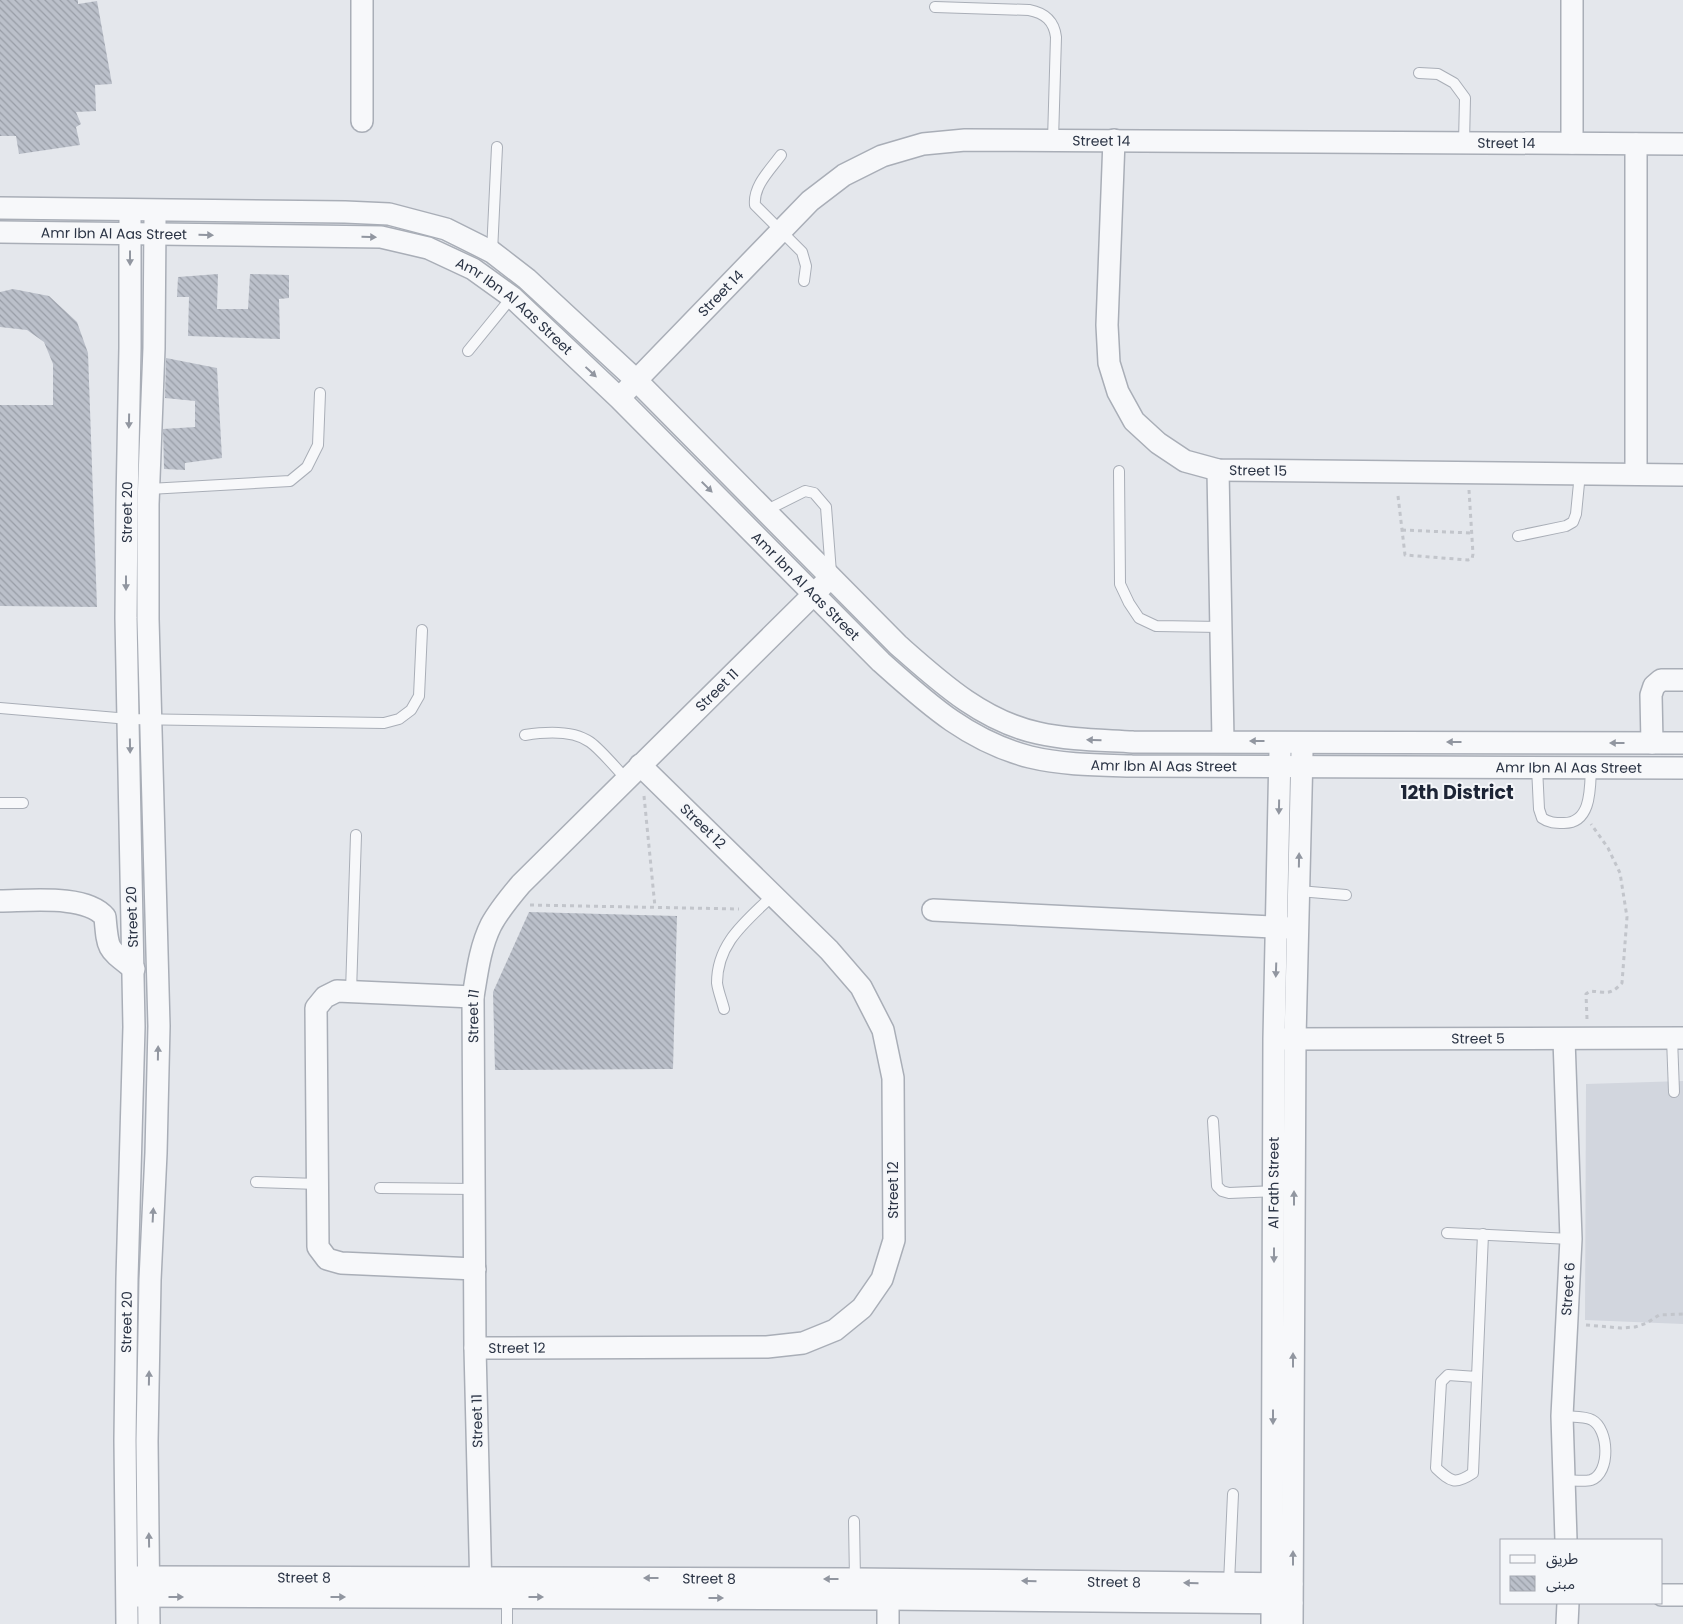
<svg xmlns="http://www.w3.org/2000/svg" width="1683" height="1624" viewBox="0 0 1683 1624" font-family="Poppins,'Noto Sans Arabic',sans-serif">
<defs>
<pattern id="building-back-hatch" width="6" height="6" patternUnits="userSpaceOnUse" patternTransform="scale(1.25)"><rect width="6" height="6" fill="#bbc0ca"/><path d="M-1 5l2 2M0 0l6 6M5-1l2 2" fill="none" stroke="#989da6"/></pattern>
</defs>
<rect width="100%" height="100%" fill="#e4e7ec"/>
<path fill="#d2d6de" d="M 1683,1081 L 1683,1324 L 1585,1320 L 1586,1084 Z"/>
<g fill="url(#building-back-hatch)">
<path d="M 0,0 L 78,0 L 78,4 L 97,1 L 112,84 L 95,85 L 96,111 L 76,112 L 81,124 L 76,127 L 80,145 L 19,154 L 16,136 L 0,136 Z"/>
<path d="M 218,274 L 217,309 L 248,309 L 250,274 L 289,275 L 289,298 L 279,299 L 280,339 L 188,336 L 189,297 L 177,297 L 178,277 Z"/>
<path d="M 13,289 L 49,296 L 77,322 L 88,353 L 97,607 L 0,606 L 0,405 L 53,405 L 53,364 L 44,342 L 27,330 L 0,327 L 0,292 Z"/>
<path d="M 166,358 L 217,368 L 222,458 L 185,463 L 185,470 L 164,469 L 163,429 L 195,427 L 195,401 L 165,398 Z"/>
<path d="M 529,912 L 677,916 L 673,1069 L 495,1070 L 493,992 Z"/>
</g>
<g fill="none" stroke-linecap="round" stroke-linejoin="round">
<defs>
<g id="lane">
<path d="M 935,7 L 1029,10 C 1045,13 1054,21 1056,37 L 1053,140"/>
<path d="M 1419,73 L 1438,74 L 1454,83 L 1465,98 L 1464,143"/>
<path d="M 781,155 C 770,170 753,186 755,205 L 802,252 L 806,266 L 804,281"/>
<path d="M 492,252 L 497,147"/>
<path d="M 468,351 L 512,297"/>
<path d="M 1119,471 L 1120,584 L 1129,603 L 1139,618 L 1156,626 L 1221,627"/>
<path d="M 149,489 L 290,481 L 307,467 L 318,445 L 320,393"/>
<path d="M 765,511 L 805,491 L 814,493 L 826,507 L 831,573"/>
<path d="M 1518,536 L 1566,526 L 1573,522 L 1576,514 L 1580,473"/>
<path d="M 0,708 L 129,719 L 384,723 L 399,719 L 411,710 L 419,696 L 422,630"/>
<path d="M 525,735 C 544,732 573,730 590,742 C 600,749 617,769 626,779"/>
<path d="M 1537,767 L 1539,809 L 1542,818 C 1549,823 1555,823 1564,823 C 1592,823 1590,787 1591,767"/>
<path d="M 0,803 L 23,803"/>
<path d="M 1299,891 L 1346,895"/>
<path d="M 351,992 L 356,835"/>
<path d="M 724,1009 C 722,1001 718,991 717,983 C 717,942 747,921 773,895"/>
<path d="M 1672,1038 L 1674,1092"/>
<path d="M 1213,1121 L 1217,1186 L 1222,1191 L 1229,1193 L 1275,1191"/>
<path d="M 256,1182 L 318,1184"/>
<path d="M 380,1188 L 474,1189"/>
<path d="M 1447,1233 L 1571,1239"/>
<path d="M 1477,1377 L 1448,1375 L 1441,1382 L 1436,1468 C 1451,1482 1455,1485 1473,1473 L 1483,1234"/>
<path d="M 1562,1416 C 1571,1417 1585,1416 1592,1420 C 1609,1429 1611,1473 1591,1480 C 1584,1482 1572,1480 1564,1480"/>
<path d="M 854,1521 L 855,1579"/>
<path d="M 1229,1583 L 1233,1494"/>
<path d="M 507,1597 L 507,1624"/>
</g>
<g id="street">
<path d="M 362,121 L 362,0"/>
<path id="s1" d="M 1114,140 L 1107,325 L 1109,363 L 1118,392 L 1134,421 L 1158,443 L 1185,461 L 1218,470 L 1683,475"/>
<path d="M 1572,143 L 1572,0"/>
<path d="M 1636,144 L 1636,474"/>
<path d="M 0,208 L 345,212 L 389,214 L 446,229 L 492,252 L 527,279 L 636,380 L 898,645 C 940,682 982,721 1038,733 C 1069,740 1101,740 1133,742 L 1683,743"/>
<path id="s2" d="M 0,232 L 381,237 L 428,248 L 473,269 L 512,297 L 619,398 L 881,662 C 928,704 968,741 1030,757 C 1063,765 1098,765 1132,766 L 1683,768"/>
<path id="s3" d="M 626,391 L 810,201 L 844,175 L 882,156 L 923,144 L 965,140 L 1683,144"/>
<path d="M 1218,470 L 1223,741"/>
<path d="M 1652,743 L 1651,695 L 1654,686 L 1661,680 L 1683,680"/>
<path d="M 0,901 C 28,901 86,894 105,917 C 108,951 107,948 134,969"/>
<path d="M 933,910 L 1290,928"/>
<path d="M 473,997 L 337,991 L 325,997 L 316,1008 L 318,1247 L 327,1259 L 341,1263 L 475,1269"/>
<path id="s4" d="M 1282,1039 L 1683,1038"/>
<path d="M 1564,1039 L 1571,1239 L 1562,1416 L 1566,1540"/>
<path id="s5" d="M 475,1348 L 767,1347 L 803,1343 L 835,1330 L 862,1308 L 882,1279 L 894,1240 L 893,1078 L 883,1030 L 861,987 L 829,950 L 640,765"/>
<path id="s6" d="M 135,1577 L 855,1579 L 1292,1584"/>
<path d="M 888,1585 L 888,1624"/>
<path id="s7" d="M 481,1592 L 475,1348 L 473,997 C 477,973 480,947 491,925 C 499,910 510,897 521,884 L 824,584"/>
<path d="M 1662,1595 L 1683,1595"/>
<path d="M 135,1596 L 888,1599 L 1292,1603"/>
<path id="s8" d="M 127,1624 L 125,1440 L 127,1279 L 134,1027 L 126,618 L 127,503 L 130,348 L 130,220"/>
<path d="M 149,1624 L 147,1441 L 150,1280 L 156,1153 L 159,1026 L 148,619 L 148,504 L 154,348 L 155,220"/>
<path id="s9" d="M 1272,1624 L 1274,1039 L 1280,751"/>
<path d="M 1292,1624 L 1295,1038 L 1302,752"/>
<path d="M 1567,1624 L 1568,1603"/>
</g>
</defs>
<use href="#lane" stroke="#a9aeb7" stroke-width="12"/>
<use href="#street" stroke="#a9aeb7" stroke-width="24"/>
<g stroke="#c2c5cb" stroke-width="3" stroke-dasharray="4 4" stroke-linecap="butt">
<path d="M 1398,496 L 1405,555 L 1468,560 L 1472,559 L 1473,554 L 1469,490"/>
<path d="M 1402,530 L 1471,533"/>
<path d="M 644,796 L 655,907"/>
<path d="M 530,905 L 739,909"/>
<path d="M 1587,1019 L 1586,994 L 1590,991 C 1606,992 1610,996 1622,983 L 1627,917 L 1620,873 L 1608,848 L 1591,824"/>
<path d="M 1586,1325 L 1621,1328 L 1635,1327 L 1647,1323 L 1659,1315 L 1683,1314"/>
</g>
<use href="#lane" stroke="#f7f8fa" stroke-width="10"/>
<use href="#street" stroke="#f7f8fa" stroke-width="21"/>
</g>
<defs><path id="oneway-solid" d="M-6-.8H1V-3.2L6.5 0L1 3.2V.8H-6Z" transform="scale(1.25)"/></defs>
<g fill="#9196a0">
<use href="#oneway-solid" transform="translate(206 235) rotate(1)"/>
<use href="#oneway-solid" transform="translate(369 237) rotate(1)"/>
<use href="#oneway-solid" transform="translate(130 258) rotate(90)"/>
<use href="#oneway-solid" transform="translate(591 372) rotate(43)"/>
<use href="#oneway-solid" transform="translate(129 421) rotate(91)"/>
<use href="#oneway-solid" transform="translate(707 487) rotate(45)"/>
<use href="#oneway-solid" transform="translate(126 583) rotate(90)"/>
<use href="#oneway-solid" transform="translate(1094 740) rotate(-178)"/>
<use href="#oneway-solid" transform="translate(1257 741) rotate(180)"/>
<use href="#oneway-solid" transform="translate(1454 742) rotate(-180)"/>
<use href="#oneway-solid" transform="translate(1617 743) rotate(-180)"/>
<use href="#oneway-solid" transform="translate(130 746) rotate(89)"/>
<use href="#oneway-solid" transform="translate(1279 807) rotate(91)"/>
<use href="#oneway-solid" transform="translate(1299 860) rotate(-89)"/>
<use href="#oneway-solid" transform="translate(1276 970) rotate(92)"/>
<use href="#oneway-solid" transform="translate(158 1053) rotate(-89)"/>
<use href="#oneway-solid" transform="translate(1294 1198) rotate(-90)"/>
<use href="#oneway-solid" transform="translate(153 1215) rotate(-87)"/>
<use href="#oneway-solid" transform="translate(1274 1255) rotate(90)"/>
<use href="#oneway-solid" transform="translate(1293 1360) rotate(-90)"/>
<use href="#oneway-solid" transform="translate(149 1378) rotate(-89)"/>
<use href="#oneway-solid" transform="translate(1273 1417) rotate(90)"/>
<use href="#oneway-solid" transform="translate(149 1540) rotate(-91)"/>
<use href="#oneway-solid" transform="translate(1293 1558) rotate(-90)"/>
<use href="#oneway-solid" transform="translate(651 1578) rotate(-180)"/>
<use href="#oneway-solid" transform="translate(831 1579) rotate(-180)"/>
<use href="#oneway-solid" transform="translate(1029 1581) rotate(-179)"/>
<use href="#oneway-solid" transform="translate(1191 1583) rotate(-179)"/>
<use href="#oneway-solid" transform="translate(176 1597)"/>
<use href="#oneway-solid" transform="translate(338 1597)"/>
<use href="#oneway-solid" transform="translate(536 1597)"/>
<use href="#oneway-solid" transform="translate(716 1598)"/>
</g>
<g text-anchor="middle" stroke-width="4" stroke-linejoin="round" paint-order="stroke">
<g font-size="14" fill="#2b3445" stroke="#f4f6f9">
<text dy="5" stroke="none"><textPath href="#s3" startOffset="571">Street 14</textPath></text>
<text dy="5" stroke="none"><textPath href="#s3" startOffset="976">Street 14</textPath></text>
<text dy="5" stroke="none"><textPath href="#s2" startOffset="114">Amr Ibn Al Aas Street</textPath></text>
<text dy="5" stroke="none"><textPath href="#s3" startOffset="136">Street 14</textPath></text>
<text dy="5" stroke="none"><textPath href="#s2" startOffset="534">Amr Ibn Al Aas Street</textPath></text>
<text dy="5" stroke="none"><textPath href="#s1" startOffset="426">Street 15</textPath></text>
<text dy="5" stroke="none"><textPath href="#s8" startOffset="1112">Street 20</textPath></text>
<text dy="5" stroke="none"><textPath href="#s2" startOffset="939">Amr Ibn Al Aas Street</textPath></text>
<text dy="5" stroke="none"><textPath href="#s7" startOffset="996">Street 11</textPath></text>
<text dy="5" stroke="none"><textPath href="#s2" startOffset="1359">Amr Ibn Al Aas Street</textPath></text>
<text dy="5" stroke="none"><textPath href="#s2" startOffset="1764">Amr Ibn Al Aas Street</textPath></text>
<text transform="translate(703 826) rotate(44)" y="5">Street 12</text>
<text transform="translate(132 917) rotate(-92)" y="5">Street 20</text>
<text dy="5" stroke="none"><textPath href="#s7" startOffset="576">Street 11</textPath></text>
<text dy="5" stroke="none"><textPath href="#s4" startOffset="196">Street 5</textPath></text>
<text dy="5" stroke="none"><textPath href="#s9" startOffset="441">Al Fath Street</textPath></text>
<text transform="translate(893 1190) rotate(-90)" y="5">Street 12</text>
<text transform="translate(1568 1289) rotate(-86)" y="5">Street 6</text>
<text dy="5" stroke="none"><textPath href="#s8" startOffset="302">Street 20</textPath></text>
<text dy="5" stroke="none"><textPath href="#s5" startOffset="42">Street 12</textPath></text>
<text transform="translate(477 1421) rotate(-91)" y="5">Street 11</text>
<text dy="5" stroke="none"><textPath href="#s6" startOffset="169">Street 8</textPath></text>
<text dy="5" stroke="none"><textPath href="#s6" startOffset="574">Street 8</textPath></text>
<text dy="5" stroke="none"><textPath href="#s6" startOffset="979">Street 8</textPath></text>
</g>
<g font-size="19" font-weight="bold" fill="#1d2536" stroke="#f4f6f9">
<text x="1457" y="799">12th District</text>
</g>
</g>
<rect x="1500" y="1539" width="162" height="65" fill="#f4f6f9" stroke="#a4a8b1"/>
<rect x="1510" y="1555" width="25" height="8" fill="#f7f8fa" stroke="#a4a8b1"/>
<text x="1546" y="1564" font-size="15" fill="#2b3445">طريق</text>
<rect x="1510" y="1576" width="25" height="15" fill="url(#building-back-hatch)" stroke="#a4a8b1"/>
<text x="1546" y="1589" font-size="15" fill="#2b3445">مبنى</text>
</svg>
